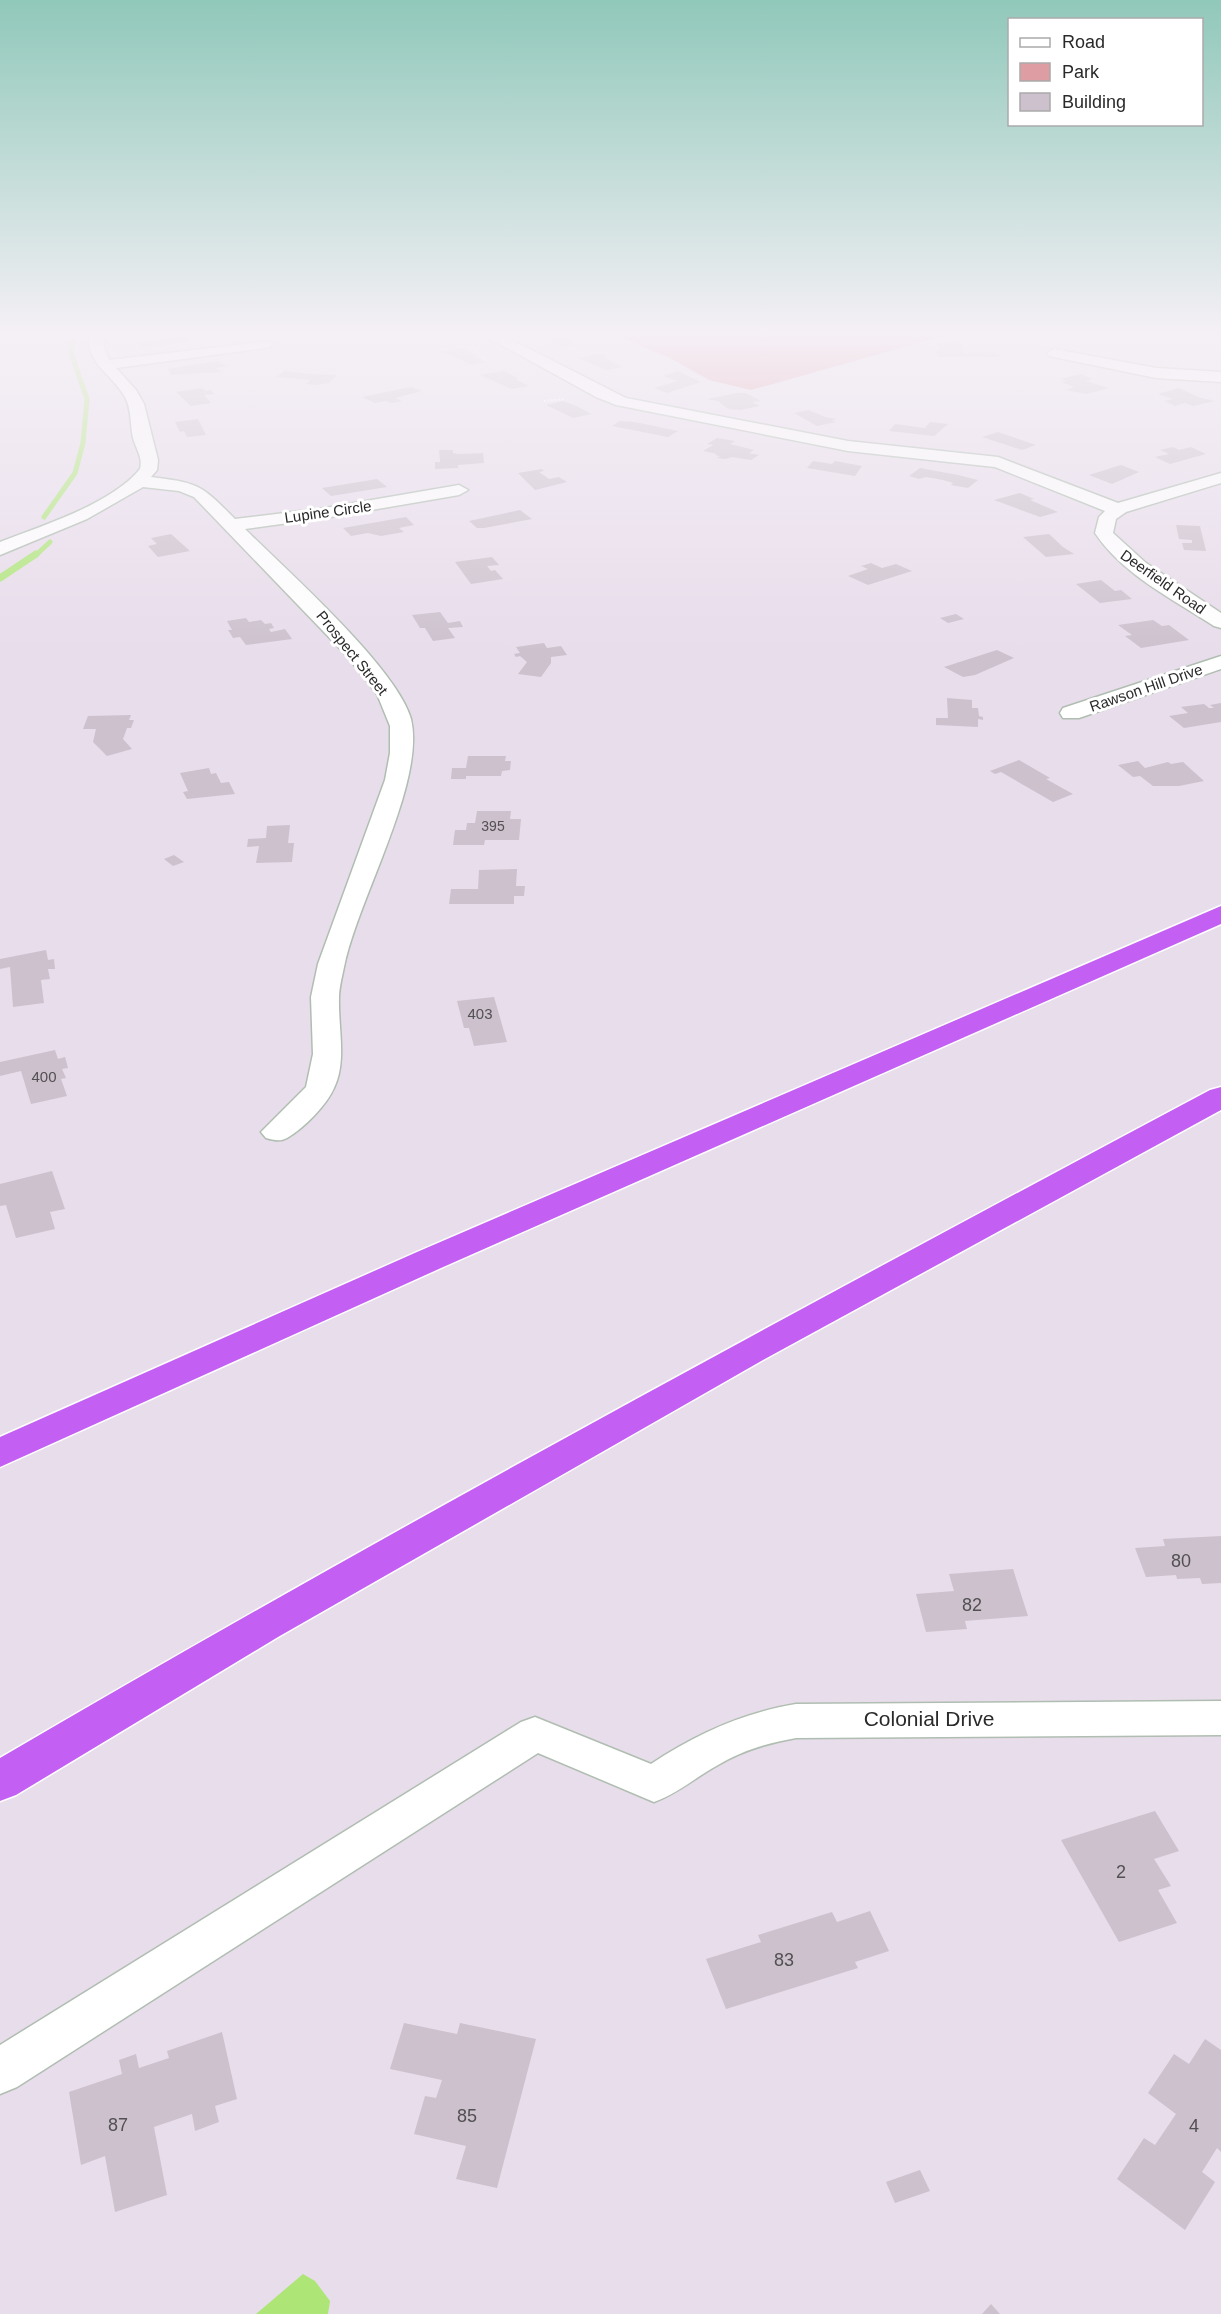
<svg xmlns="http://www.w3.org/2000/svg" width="1221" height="2314" viewBox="0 0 1221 2314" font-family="Arial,sans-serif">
<rect width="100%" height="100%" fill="#e8ddeb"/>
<path fill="#de9ca3" d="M 606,331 L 961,331 L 751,390 L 709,380 L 670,358 Z"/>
<path fill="#ade676" d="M 303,2274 L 315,2281 L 330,2301 L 328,2314 L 256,2314 Z"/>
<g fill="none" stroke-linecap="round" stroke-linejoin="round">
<g stroke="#ade676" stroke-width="5">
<path d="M 44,517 L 75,473 L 83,443 L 87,399 L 71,353 L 72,331"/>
<path d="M 35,556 L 50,542"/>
</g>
<path stroke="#ade676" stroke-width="7" d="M 0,578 L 36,554"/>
</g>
<g fill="#ccc1cd">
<path d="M 412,331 L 439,331 L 435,333 L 447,338 L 433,341 Z"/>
<path d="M 553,331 L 562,333 L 559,334 L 577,345 L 562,347 L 534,334 Z"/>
<path d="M 977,331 L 1009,331 L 1009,332 L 988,337 L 972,332 Z"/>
<path d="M 1116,331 L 1128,339 L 1082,338 L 1073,332 Z"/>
<path d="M 185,336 L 192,341 L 141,348 L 136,343 Z"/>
<path d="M 938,343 L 962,344 L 964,353 L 995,352 L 1001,357 L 938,357 L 935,350 L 939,350 Z"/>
<path d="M 462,348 L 476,355 L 473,356 L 485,362 L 471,365 L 449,354 L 439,352 Z"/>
<path d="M 601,353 L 607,356 L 603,357 L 622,367 L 606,370 L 578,358 Z"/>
<path d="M 217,361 L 227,366 L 216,368 L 222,372 L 171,375 L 168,369 Z"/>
<path d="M 285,371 L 308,374 L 337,375 L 329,383 L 316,385 L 306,384 L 310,380 L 276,377 Z"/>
<path d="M 504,371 L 518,378 L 515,379 L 529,386 L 512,389 L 480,375 Z"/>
<path d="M 678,371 L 701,382 L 667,393 L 654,388 L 678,381 L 663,376 Z"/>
<path d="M 1080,374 L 1093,379 L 1086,381 L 1109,388 L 1086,394 L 1066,390 L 1074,387 L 1061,382 L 1067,381 L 1061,379 Z"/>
<path d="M 411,387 L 422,391 L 395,398 L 402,401 L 392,403 L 385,401 L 375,403 L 362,397 Z"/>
<path d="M 202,388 L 205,391 L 211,390 L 214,394 L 204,395 L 211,403 L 191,406 L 176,392 Z"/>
<path d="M 1179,388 L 1198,397 L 1215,401 L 1193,406 L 1185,403 L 1175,406 L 1164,401 L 1173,399 L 1158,394 Z"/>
<path d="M 737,393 L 746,393 L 761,401 L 752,402 L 760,406 L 740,410 L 728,409 L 718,401 L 707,399 Z"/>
<path d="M 563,401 L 574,405 L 592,414 L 573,418 L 546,405 Z"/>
<path d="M 809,410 L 825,417 L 837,419 L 832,420 L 836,422 L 817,426 L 794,413 Z"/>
<path d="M 198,419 L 206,435 L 187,437 L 184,431 L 180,432 L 175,422 Z"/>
<path d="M 620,421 L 635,422 L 678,431 L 668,437 L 612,426 Z"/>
<path d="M 930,422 L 948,424 L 934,436 L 889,431 L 895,424 L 925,428 Z"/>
<path d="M 998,432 L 1036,445 L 1022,450 L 982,437 Z"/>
<path d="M 717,438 L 735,441 L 730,444 L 754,450 L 749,453 L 759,455 L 751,460 L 732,457 L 726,459 L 717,458 L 720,456 L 715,455 L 717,454 L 703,451 L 713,445 L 707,444 Z"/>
<path d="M 1173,447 L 1179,450 L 1191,447 L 1206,454 L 1170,464 L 1155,457 L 1169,454 L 1160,450 Z"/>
<path d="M 439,450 L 453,450 L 453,453 L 459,454 L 483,453 L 484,463 L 458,465 L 458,468 L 435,469 L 435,462 L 440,462 Z"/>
<path d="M 813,461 L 832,464 L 835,461 L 862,466 L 855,476 L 807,468 Z"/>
<path d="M 1121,465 L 1139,472 L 1112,484 L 1089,475 Z"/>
<path d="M 920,468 L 958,475 L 978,480 L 968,488 L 951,485 L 953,483 L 943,480 L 926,477 L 919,479 L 909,476 Z"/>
<path d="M 542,469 L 544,471 L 539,472 L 549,479 L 559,477 L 567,482 L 535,490 L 518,473 Z"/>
<path d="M 377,479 L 387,487 L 331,496 L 322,488 Z"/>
<path d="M 1020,493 L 1034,499 L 1030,500 L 1058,512 L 1040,517 L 994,500 Z"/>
<path d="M 520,510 L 532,519 L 484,528 L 477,528 L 469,521 Z"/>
<path d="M 406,517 L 414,525 L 399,528 L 404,532 L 381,536 L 368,533 L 351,536 L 343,528 Z"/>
<path d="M 1176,525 L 1200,526 L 1206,551 L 1184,550 L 1182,543 L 1192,543 L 1192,540 L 1179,539 Z"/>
<path d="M 171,534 L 190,551 L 158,557 L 148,546 L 157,544 L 151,538 Z"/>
<path d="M 1049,534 L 1063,547 L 1074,554 L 1046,557 L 1023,537 Z"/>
<path d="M 492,557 L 499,565 L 487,566 L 491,571 L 495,570 L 503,579 L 471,584 L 455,562 Z"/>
<path d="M 871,563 L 882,568 L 896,564 L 912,571 L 868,585 L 848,576 L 868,569 L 861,566 Z"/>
<path d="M 1101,580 L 1115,591 L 1121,590 L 1132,599 L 1100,603 L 1076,584 Z"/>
<path d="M 440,612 L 448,623 L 460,621 L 463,627 L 448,628 L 455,638 L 433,641 L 425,628 L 420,628 L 412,615 Z"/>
<path d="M 956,614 L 964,619 L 948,623 L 940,618 Z"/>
<path d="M 246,618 L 249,622 L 261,620 L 265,624 L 271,623 L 274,628 L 269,629 L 271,632 L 285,629 L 292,639 L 246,645 L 240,637 L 233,638 L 228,630 L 232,630 L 227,621 Z"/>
<path d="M 1153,620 L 1162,626 L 1169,625 L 1189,640 L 1141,648 L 1125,636 L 1132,635 L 1118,625 Z"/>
<path d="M 544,643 L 547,648 L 561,646 L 567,655 L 551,657 L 551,663 L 541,677 L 518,674 L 527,662 L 520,656 L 516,657 L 514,654 L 520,653 L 516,647 Z"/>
<path d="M 997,650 L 1014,658 L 975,675 L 963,677 L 944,667 Z"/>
<path d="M 947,698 L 972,700 L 972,708 L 978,708 L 979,716 L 983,717 L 983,720 L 978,719 L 978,727 L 936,725 L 936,718 L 948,718 Z"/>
<path d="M 1221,703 L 1221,722 L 1184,728 L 1169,716 L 1188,713 L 1181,707 L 1204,704 L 1209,708 L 1214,708 L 1210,705 Z"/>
<path d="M 131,715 L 129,720 L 134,720 L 131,728 L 127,728 L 123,739 L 132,749 L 107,756 L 93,742 L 96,729 L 83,729 L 88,716 Z"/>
<path d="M 468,756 L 506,756 L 505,761 L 511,761 L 510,770 L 502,771 L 501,776 L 466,776 L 466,779 L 451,779 L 452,768 L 466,768 Z"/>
<path d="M 1019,760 L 1050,778 L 1046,779 L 1073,794 L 1053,802 L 1001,772 L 995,774 L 990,771 Z"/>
<path d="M 1138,761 L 1145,768 L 1168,762 L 1171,764 L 1183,762 L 1204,781 L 1179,786 L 1153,786 L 1140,776 L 1133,777 L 1118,765 Z"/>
<path d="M 209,768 L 211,774 L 216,773 L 221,783 L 229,782 L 235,794 L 187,799 L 183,792 L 188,791 L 180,773 Z"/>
<path d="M 477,811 L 511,811 L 510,819 L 521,819 L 519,840 L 485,840 L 484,845 L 453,845 L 455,830 L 466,830 L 467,823 L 475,823 Z"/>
<path d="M 290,825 L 288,843 L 294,843 L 292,862 L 256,863 L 259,846 L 247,847 L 248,839 L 266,838 L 267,826 Z"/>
<path d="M 174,855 L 184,862 L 173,866 L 164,859 Z"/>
<path d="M 517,869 L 516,886 L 525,886 L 524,896 L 514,896 L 514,904 L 449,904 L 451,889 L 478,889 L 479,870 Z"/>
<path d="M 46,950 L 48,960 L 54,959 L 55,969 L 48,969 L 50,979 L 41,980 L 44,1003 L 13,1007 L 10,967 L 0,969 L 0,959 Z"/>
<path d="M 494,997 L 507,1042 L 474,1046 L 469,1028 L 464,1028 L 457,1001 Z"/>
<path d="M 55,1050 L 58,1059 L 65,1057 L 68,1068 L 62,1069 L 66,1078 L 61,1079 L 67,1096 L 31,1104 L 21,1071 L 0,1076 L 0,1062 Z"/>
<path d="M 52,1171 L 65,1209 L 50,1212 L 55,1229 L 16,1238 L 6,1205 L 0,1206 L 0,1184 Z"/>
<path d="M 1221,1536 L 1221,1583 L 1202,1584 L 1200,1578 L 1177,1579 L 1176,1575 L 1146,1577 L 1135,1548 L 1165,1546 L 1163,1539 Z"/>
<path d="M 1013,1569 L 1028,1616 L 965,1621 L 967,1629 L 926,1632 L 916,1594 L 954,1591 L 949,1574 Z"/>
<path d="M 1155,1811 L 1179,1851 L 1154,1859 L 1171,1886 L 1158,1890 L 1177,1923 L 1119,1942 L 1061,1840 Z"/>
<path d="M 870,1911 L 889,1951 L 855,1962 L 858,1968 L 726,2009 L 706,1959 L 761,1942 L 758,1935 L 832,1912 L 837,1922 Z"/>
<path d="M 404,2023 L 457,2034 L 460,2023 L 536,2039 L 497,2188 L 456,2179 L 466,2146 L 414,2134 L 425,2096 L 436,2098 L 442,2080 L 390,2069 Z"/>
<path d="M 222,2032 L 237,2099 L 215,2106 L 219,2122 L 195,2131 L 192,2114 L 154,2127 L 167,2195 L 115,2212 L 105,2156 L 81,2165 L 69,2092 L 122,2074 L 119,2060 L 136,2054 L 139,2068 L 169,2058 L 167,2051 Z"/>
<path d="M 1205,2039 L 1221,2050 L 1221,2152 L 1217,2148 L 1202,2172 L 1215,2182 L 1185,2230 L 1117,2179 L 1144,2138 L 1155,2145 L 1176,2114 L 1148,2093 L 1174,2054 L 1189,2064 Z"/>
<path d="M 920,2170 L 930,2191 L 895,2203 L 886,2182 Z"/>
<path d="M 991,2304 L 1000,2314 L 982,2314 Z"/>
</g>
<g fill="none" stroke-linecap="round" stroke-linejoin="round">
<defs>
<g id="minor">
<path d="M 90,331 L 104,331 L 104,348 L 109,360 L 270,341 L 272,344 L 270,347 L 265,348 L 116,368 L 136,390 L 144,404 L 158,460 L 157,470 L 151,477 C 200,483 201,485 235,519 L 325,508 L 459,485 L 468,490 L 459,495 L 325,518 L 245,529 C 285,569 397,668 411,719 C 426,782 357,901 344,967 C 342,977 339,988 339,998 C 338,1028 347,1061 334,1088 C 326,1106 304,1128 287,1138 C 280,1142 273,1140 266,1138 L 261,1132 L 306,1087 L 313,1054 L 311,997 L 318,964 L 385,780 L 390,753 L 390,726 L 377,694 L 348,657 L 194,497 L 179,491 L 143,487 L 87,519 L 0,555 L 0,542 C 41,526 112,504 140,469 C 143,457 136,449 133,438 C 130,425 132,410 125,397 C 111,372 84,364 90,331 Z"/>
<path d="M 476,331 L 494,331 L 626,398 L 848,441 L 998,457 L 1118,503 L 1221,473 L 1221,483 L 1126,512 L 1116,519 L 1113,533 L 1146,563 L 1221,613 L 1221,628 L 1214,626 C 1173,599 1123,575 1095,533 L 1099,517 L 1105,511 L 995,467 L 848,451 L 616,405 L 596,397 Z"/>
<path d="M 1054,349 L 1156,368 L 1221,372 L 1221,382 L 1156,378 L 1049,356 L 1047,353 Z"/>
<path d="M 1221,656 L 1221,669 L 1079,718 L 1063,718 L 1060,713 L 1063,708 Z"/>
<path d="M 1221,1701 L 1221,1735 L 796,1738 C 768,1743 743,1750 718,1765 C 696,1777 677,1794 654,1802 L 538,1753 L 17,2087 L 0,2094 L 0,2045 L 521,1722 L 535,1717 L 651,1764 C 696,1734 742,1713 796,1704 Z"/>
</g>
<g id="highway">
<path d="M 1221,906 L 1221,924 L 441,1268 L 0,1467 L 0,1437 L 417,1252 Z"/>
<path d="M 1221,1087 L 1221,1110 L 763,1360 L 278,1637 L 16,1795 L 0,1801 L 0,1758 C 398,1525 803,1307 1210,1090 Z"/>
</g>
</defs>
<use href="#minor" stroke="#b0bdb1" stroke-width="3"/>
<use href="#highway" stroke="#fff" stroke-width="3"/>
<g stroke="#fff" stroke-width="2" stroke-dasharray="2 1.5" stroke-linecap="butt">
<path d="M 441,331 L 446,336"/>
<path d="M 476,351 L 486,359"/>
<path d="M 544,401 L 564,399"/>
</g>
<use href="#minor" fill="#fff" fill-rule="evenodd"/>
<use href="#highway" fill="#c45ff3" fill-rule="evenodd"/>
</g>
<linearGradient id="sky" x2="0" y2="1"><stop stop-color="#90c8ba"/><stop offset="0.51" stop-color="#f5f0f6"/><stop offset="1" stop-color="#f5f0f6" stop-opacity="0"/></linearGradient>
<rect width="1221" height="655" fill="url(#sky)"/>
<g text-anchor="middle" stroke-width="6" stroke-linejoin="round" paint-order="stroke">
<g font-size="14" fill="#525053">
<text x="493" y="831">395</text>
</g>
<g font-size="15" fill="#2a2a2a" stroke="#fff">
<text transform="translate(328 512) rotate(-8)" y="5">Lupine Circle</text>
<text transform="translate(1163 582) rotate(35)" y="5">Deerfield Road</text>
<text transform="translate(352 653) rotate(51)" y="5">Prospect Street</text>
<text transform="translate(1146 688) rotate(-19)" y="5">Rawson Hill Drive</text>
</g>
<g font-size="15" fill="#525053">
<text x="480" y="1019">403</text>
<text x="44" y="1082">400</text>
</g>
<g font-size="18" fill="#525053">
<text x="1181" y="1567">80</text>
<text x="972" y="1611">82</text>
<text x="1121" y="1878">2</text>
<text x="784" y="1966">83</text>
<text x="467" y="2122">85</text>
<text x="118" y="2131">87</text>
<text x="1194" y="2132">4</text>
</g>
<g font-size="21" fill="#2a2a2a" stroke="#fff">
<text x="929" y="1726">Colonial Drive</text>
</g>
</g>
<rect x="1008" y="18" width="195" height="108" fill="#ffffff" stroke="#aaaaaa" stroke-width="1.5"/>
<rect x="1020" y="38" width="30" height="9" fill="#ffffff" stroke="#aaaaaa" stroke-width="1.5"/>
<text x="1062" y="48" font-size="18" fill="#2a2a2a">Road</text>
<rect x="1020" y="63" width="30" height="18" fill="#de9ca3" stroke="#aaaaaa" stroke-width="1.5"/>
<text x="1062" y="78" font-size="18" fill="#2a2a2a">Park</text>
<rect x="1020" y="93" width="30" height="18" fill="#ccc1cd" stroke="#aaaaaa" stroke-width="1.5"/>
<text x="1062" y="108" font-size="18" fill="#2a2a2a">Building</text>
</svg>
